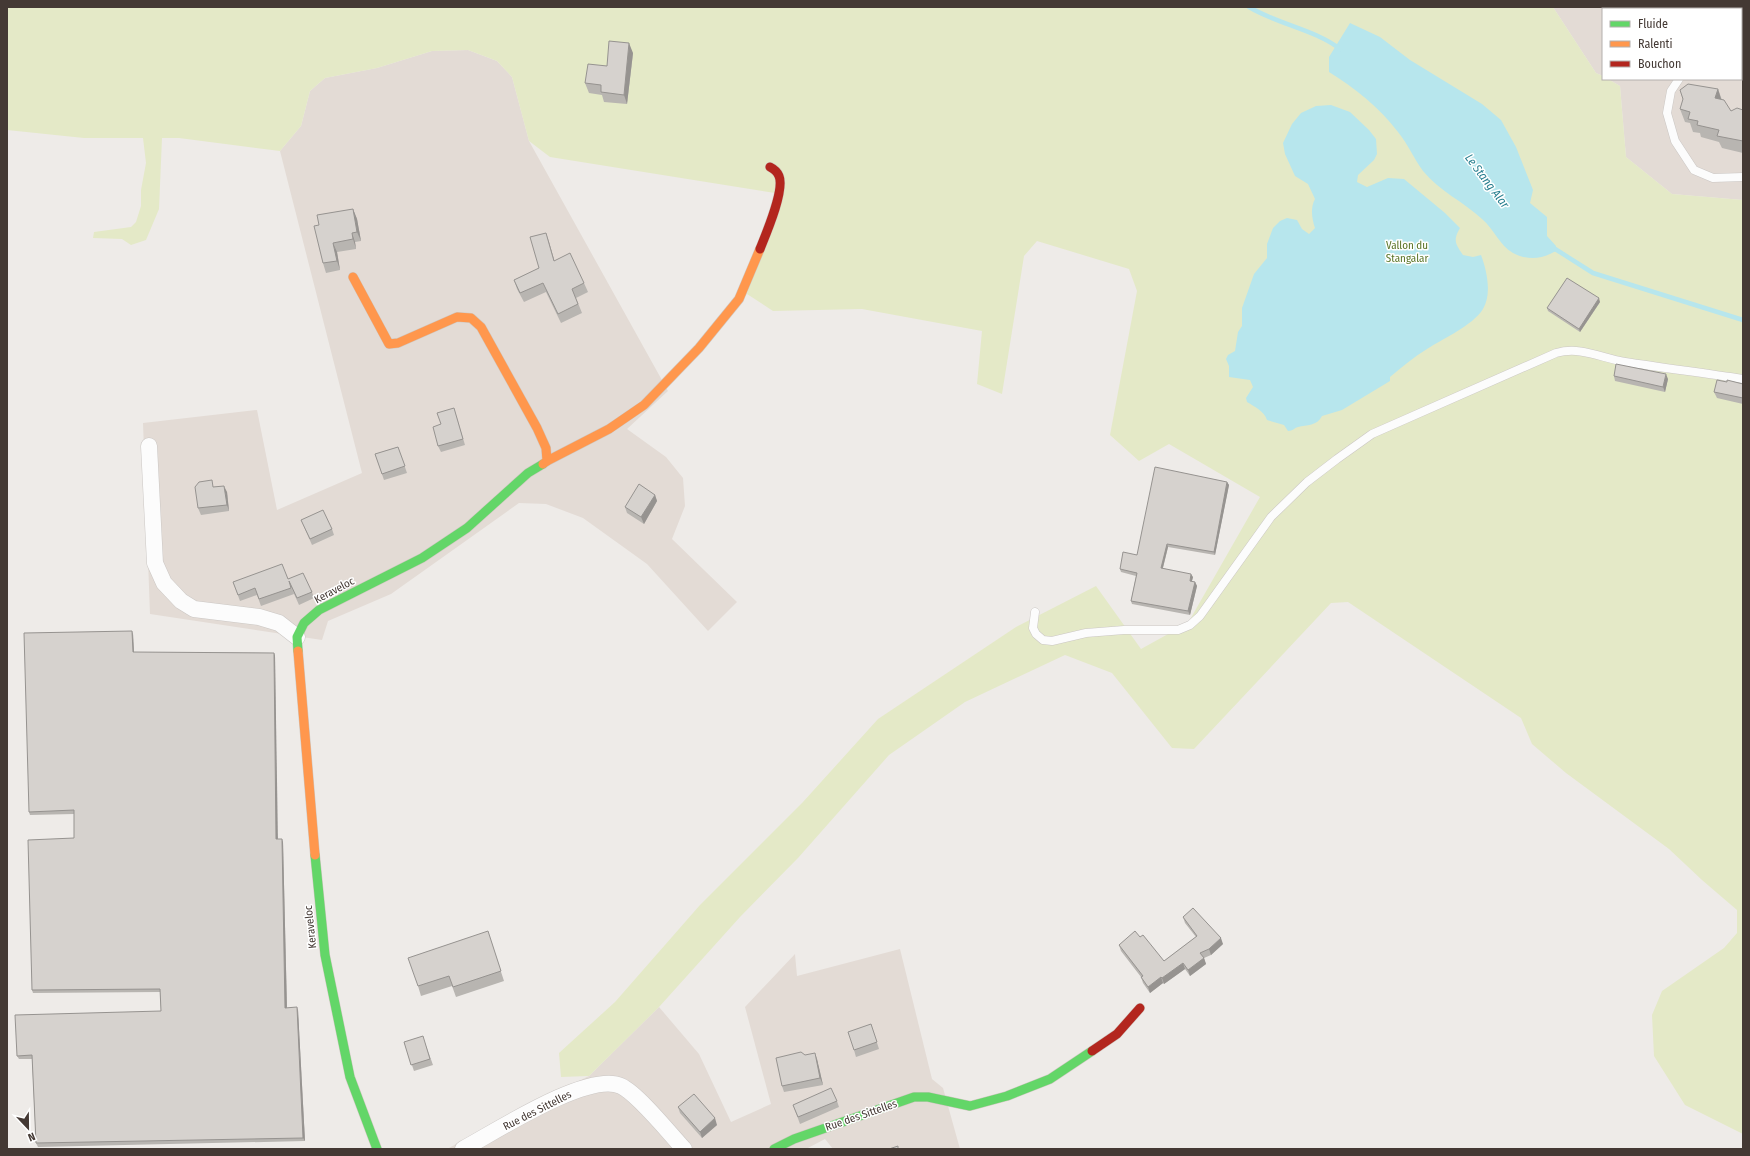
<svg xmlns="http://www.w3.org/2000/svg" width="1750" height="1156" viewBox="0 0 1750 1156" font-family="'Fira Sans Condensed',sans-serif">
<rect width="100%" height="100%" fill="#eeebe8"/>
<g fill="#e3dbd5">
<path d="M 1553,7 L 1743,7 L 1743,200 L 1672,194 L 1626,157 L 1620,86 L 1608,79 L 1741,79 L 1741,9 L 1603,9 L 1603,76 L 1596,73 Z"/>
<path d="M 468,50 L 497,61 L 512,77 L 529,141 L 668,391 L 627,429 L 666,457 L 683,478 L 685,506 L 672,539 L 737,602 L 708,631 L 647,564 L 583,518 L 546,504 L 519,503 L 391,594 L 328,621 L 322,640 L 150,614 L 143,423 L 257,410 L 277,510 L 362,473 L 280,151 L 301,126 L 310,91 L 325,78 L 377,68 L 432,51 Z"/>
<path d="M 900,949 L 932,1079 L 943,1088 L 960,1149 L 833,1149 L 825,1139 L 806,1149 L 447,1149 L 514,1113 L 589,1076 L 659,1007 L 699,1054 L 731,1122 L 771,1104 L 745,1007 L 795,954 L 797,976 Z"/>
</g>
<g fill="#e4e9c7">
<path d="M 7,7 L 1553,7 L 1596,73 L 1603,76 L 1603,79 L 1608,79 L 1620,86 L 1626,157 L 1672,194 L 1743,200 L 1743,1134 L 1685,1105 L 1654,1056 L 1652,1015 L 1662,991 L 1724,948 L 1737,933 L 1737,910 L 1702,880 L 1669,849 L 1566,773 L 1532,744 L 1521,718 L 1348,602 L 1331,603 L 1194,749 L 1172,748 L 1112,673 L 1065,655 L 965,702 L 889,755 L 798,858 L 740,917 L 659,1007 L 589,1076 L 561,1077 L 559,1053 L 615,1002 L 700,905 L 803,802 L 878,719 L 1016,627 L 1096,586 L 1141,649 L 1188,623 L 1260,497 L 1169,444 L 1139,461 L 1110,435 L 1137,291 L 1129,269 L 1037,241 L 1024,256 L 1002,394 L 977,384 L 982,331 L 862,309 L 773,311 L 747,294 L 775,193 L 550,157 L 529,141 L 512,77 L 497,61 L 468,50 L 432,51 L 377,68 L 325,78 L 310,91 L 301,126 L 280,151 L 179,138 L 162,138 L 159,209 L 146,240 L 131,245 L 122,239 L 93,238 L 94,232 L 131,227 L 136,222 L 141,206 L 141,190 L 146,163 L 143,138 L 84,138 L 7,130 Z"/>
<path d="M 1671,7 L 1743,7 L 1743,9 L 1741,10 L 1741,9 L 1673,9 Z"/>
</g>
<g fill="#b7e6ed">
<path d="M 1350,23 L 1380,37 L 1410,60 L 1482,104 L 1501,120 L 1516,147 L 1533,190 L 1530,203 L 1547,217 L 1547,236 L 1556,246 L 1556,251 C 1542,259 1529,261 1513,253 C 1499,245 1494,229 1482,219 C 1464,202 1439,191 1423,171 C 1414,159 1408,144 1398,132 C 1380,108 1355,88 1329,72 L 1329,57 Z"/>
<path d="M 1331,105 L 1350,112 L 1369,130 L 1376,139 L 1377,154 L 1374,160 L 1358,175 L 1357,182 L 1367,187 L 1388,178 L 1404,179 L 1445,213 L 1460,228 C 1453,240 1455,243 1463,255 L 1473,257 L 1481,255 C 1487,271 1492,294 1483,309 C 1472,326 1444,338 1427,349 C 1414,357 1402,367 1390,377 L 1390,381 L 1342,410 L 1322,416 C 1317,426 1307,425 1298,427 C 1294,428 1293,431 1288,431 L 1284,425 L 1267,420 C 1264,411 1255,407 1247,402 L 1246,398 L 1253,387 L 1250,380 L 1229,377 L 1229,366 L 1226,359 L 1228,355 L 1235,351 L 1238,332 L 1242,326 L 1242,308 L 1254,274 L 1267,258 L 1267,244 L 1273,228 L 1280,221 L 1287,218 L 1297,220 L 1302,229 L 1309,234 L 1315,228 C 1312,219 1310,208 1315,199 L 1308,184 L 1295,176 L 1285,154 L 1283,143 L 1292,124 L 1301,113 L 1316,106 Z"/>
</g>
<g fill="none" stroke-linecap="round" stroke-linejoin="round">
<g stroke="#b7e6ed" stroke-width="4.5">
<path d="M 1249,7 C 1277,24 1316,30 1340,49"/>
<path d="M 1552,247 L 1593,273 L 1743,320"/>
</g>
<defs>
<g id="lane">
<path d="M 1741,49 L 1743,48"/>
<path d="M 1679,79 L 1671,91 L 1667,113 L 1675,141 L 1694,170 L 1713,178 L 1743,177"/>
<path d="M 1035,612 L 1033,628 L 1036,634 L 1043,640 L 1052,641 L 1086,633 L 1124,630 L 1178,630 L 1190,625 L 1200,616 L 1271,517 L 1307,482 L 1337,459 L 1372,434 L 1556,353 C 1581,346 1601,358 1625,362 C 1664,368 1704,373 1743,379"/>
</g>
<g id="street">
<path d="M 149,446 L 155,563 L 164,583 L 181,601 L 194,609 L 259,617 L 279,623 L 297,637"/>
<path d="M 463,1149 C 495,1132 588,1071 621,1086 C 638,1094 670,1134 684,1149"/>
</g>
<g id="fast">
<path d="M 298,651 L 297,637 L 304,623 L 319,610 L 422,558 L 467,528 L 528,473 L 543,464"/>
<path d="M 315,855 L 325,955 L 350,1077 L 377,1149"/>
<path d="M 774,1149 L 794,1139 L 914,1097 L 928,1097 L 970,1106 L 1007,1096 L 1050,1079 L 1092,1051"/>
</g>
<g id="slow">
<path d="M 353,277 L 389,344 L 398,343 L 457,317 L 471,318 L 481,327 L 537,428 L 546,448 L 547,461 L 543,464"/>
<path d="M 547,461 L 609,429 L 644,405 L 699,348 L 739,299 L 760,249"/>
<path d="M 298,651 L 315,855"/>
</g>
<g id="jam">
<path d="M 760,249 C 766,234 785,190 779,176 C 777,171 774,169 770,167"/>
<path d="M 1092,1051 L 1117,1034 L 1140,1008"/>
</g>
</defs>
<use href="#lane" stroke="#cbc7c4" stroke-width="9"/>
<use href="#street" stroke="#cbc7c4" stroke-width="17"/>
<use href="#fast" stroke="#cfc7c0" stroke-width="10"/>
<use href="#slow" stroke="#cfc7c0" stroke-width="10"/>
<use href="#jam" stroke="#cfc7c0" stroke-width="10"/>
<use href="#lane" stroke="#fcfcfc" stroke-width="8"/>
<use href="#street" stroke="#fcfcfc" stroke-width="16"/>
<use href="#fast" stroke="#63d668" stroke-width="9"/>
<use href="#slow" stroke="#ff974d" stroke-width="9"/>
<use href="#jam" stroke="#b3261e" stroke-width="9"/>
</g>
<g fill="#b8b5b1">
<path d="M 1617,7 L 1651,7 L 1653,9 L 1619,9 Z"/>
<path d="M 633,53 L 627,104 L 604,102 L 602,95 L 589,93 L 585,83 L 607,66 Z"/>
<path d="M 1718,89 L 1722,100 L 1731,111 L 1743,110 L 1743,153 L 1722,148 L 1719,142 L 1701,137 L 1700,133 L 1693,132 L 1690,123 L 1685,122 L 1680,109 L 1683,100 L 1680,90 Z"/>
<path d="M 353,209 L 357,219 L 361,241 L 355,242 L 356,249 L 337,252 L 340,270 L 326,273 L 323,263 L 319,225 Z"/>
<path d="M 546,233 L 554,261 L 584,283 L 588,292 L 576,298 L 582,313 L 561,323 L 546,292 L 524,302 L 517,289 L 514,280 L 539,268 Z"/>
<path d="M 1600,302 L 1580,332 L 1548,311 L 1547,308 Z"/>
<path d="M 1614,376 L 1668,379 L 1665,392 L 1615,381 Z"/>
<path d="M 1743,384 L 1743,404 L 1717,398 L 1714,392 Z"/>
<path d="M 454,408 L 465,445 L 441,452 L 438,446 L 441,424 Z"/>
<path d="M 398,447 L 407,473 L 384,480 L 375,454 Z"/>
<path d="M 1227,482 L 1229,485 L 1215,555 L 1168,547 L 1163,568 L 1193,577 L 1192,581 L 1195,582 L 1197,586 L 1190,615 L 1132,604 L 1131,601 L 1136,576 L 1121,572 L 1120,569 Z"/>
<path d="M 215,487 L 227,492 L 229,511 L 201,515 L 198,508 Z"/>
<path d="M 655,495 L 657,501 L 644,524 L 627,513 L 625,507 Z"/>
<path d="M 301,520 L 332,529 L 334,535 L 312,545 Z"/>
<path d="M 288,579 L 312,592 L 314,598 L 299,605 L 291,587 L 294,594 L 261,606 L 257,595 L 240,601 L 233,582 Z"/>
<path d="M 133,634 L 134,652 L 274,653 L 275,656 L 277,839 L 283,842 L 287,1008 L 298,1010 L 305,1141 L 38,1147 L 36,1143 L 32,1059 L 19,1059 L 17,1056 L 161,1011 L 160,992 L 33,993 L 32,990 L 74,838 L 74,814 L 30,815 L 29,812 Z"/>
<path d="M 1183,917 L 1223,944 L 1211,955 L 1204,958 L 1206,964 L 1190,976 L 1185,969 L 1164,984 L 1163,983 L 1150,993 L 1143,983 L 1141,977 L 1121,951 L 1119,945 L 1140,937 L 1164,961 L 1196,937 L 1185,923 Z"/>
<path d="M 491,941 L 504,981 L 456,997 L 452,986 L 421,996 L 418,986 Z"/>
<path d="M 871,1024 L 879,1049 L 856,1057 L 854,1050 Z"/>
<path d="M 404,1042 L 425,1043 L 433,1065 L 414,1071 Z"/>
<path d="M 805,1055 L 817,1059 L 823,1085 L 784,1092 L 782,1086 Z"/>
<path d="M 837,1101 L 839,1107 L 800,1124 L 793,1105 Z"/>
<path d="M 678,1107 L 717,1125 L 702,1138 L 680,1113 Z"/>
</g>
<g fill="#969390">
<path d="M 629,43 L 633,53 L 627,104 L 624,95 Z"/>
<path d="M 1718,89 L 1722,102 L 1715,98 Z"/>
<path d="M 353,209 L 357,219 L 361,241 L 357,232 Z"/>
<path d="M 352,233 L 355,242 L 356,249 L 353,239 Z"/>
<path d="M 546,233 L 549,242 L 557,270 L 554,261 Z"/>
<path d="M 333,243 L 337,252 L 340,270 L 337,261 Z"/>
<path d="M 1599,298 L 1600,302 L 1580,332 L 1579,329 Z"/>
<path d="M 1666,374 L 1668,379 L 1665,392 L 1663,387 Z"/>
<path d="M 1227,482 L 1229,485 L 1215,555 L 1214,552 Z"/>
<path d="M 224,486 L 227,492 L 229,511 L 227,505 Z"/>
<path d="M 655,495 L 657,501 L 644,524 L 641,517 Z"/>
<path d="M 1167,544 L 1168,547 L 1162,571 L 1161,568 Z"/>
<path d="M 1191,574 L 1193,577 L 1191,584 L 1190,581 Z"/>
<path d="M 1195,582 L 1197,586 L 1190,615 L 1188,611 Z"/>
<path d="M 132,631 L 133,634 L 134,655 L 133,652 Z"/>
<path d="M 274,653 L 275,656 L 278,842 L 276,839 Z"/>
<path d="M 282,839 L 283,842 L 287,1011 L 285,1008 Z"/>
<path d="M 1221,938 L 1223,944 L 1211,955 L 1209,949 Z"/>
<path d="M 1204,958 L 1206,964 L 1190,976 L 1188,970 Z"/>
<path d="M 1183,963 L 1185,969 L 1164,984 L 1162,978 Z"/>
<path d="M 1161,977 L 1163,983 L 1150,993 L 1148,987 Z"/>
<path d="M 297,1007 L 298,1010 L 305,1141 L 303,1138 Z"/>
<path d="M 815,1053 L 817,1059 L 823,1085 L 820,1078 Z"/>
<path d="M 715,1118 L 717,1125 L 702,1138 L 700,1132 Z"/>
</g>
<g fill="#d6d2ce" stroke="#969390">
<path d="M 1622,7 L 1651,7 L 1653,9 L 1624,9 Z"/>
<path d="M 609,41 L 629,43 L 624,95 L 601,92 L 601,85 L 585,83 L 588,64 L 607,66 Z"/>
<path d="M 1688,84 L 1718,89 L 1715,98 L 1724,100 L 1731,111 L 1737,108 L 1743,110 L 1743,141 L 1717,136 L 1719,130 L 1697,125 L 1698,121 L 1688,119 L 1690,112 L 1680,109 L 1683,99 L 1680,90 Z"/>
<path d="M 353,209 L 357,232 L 352,233 L 353,239 L 333,243 L 337,261 L 323,263 L 314,226 L 319,225 L 317,215 Z"/>
<path d="M 546,233 L 554,261 L 570,253 L 584,283 L 572,289 L 578,304 L 558,314 L 543,283 L 520,293 L 514,280 L 539,268 L 530,237 Z"/>
<path d="M 1567,278 L 1599,298 L 1579,329 L 1547,308 Z"/>
<path d="M 1616,364 L 1666,374 L 1663,387 L 1614,376 Z"/>
<path d="M 1717,380 L 1727,382 L 1727,380 L 1743,384 L 1743,398 L 1714,392 Z"/>
<path d="M 454,408 L 463,439 L 438,446 L 433,427 L 441,424 L 437,413 Z"/>
<path d="M 398,447 L 405,466 L 382,474 L 375,454 Z"/>
<path d="M 1155,467 L 1227,482 L 1214,552 L 1167,544 L 1161,568 L 1191,574 L 1190,581 L 1195,582 L 1188,611 L 1131,601 L 1137,573 L 1120,569 L 1123,552 L 1137,555 Z"/>
<path d="M 212,480 L 213,487 L 224,486 L 227,505 L 198,508 L 195,487 L 199,482 Z"/>
<path d="M 639,484 L 655,495 L 641,517 L 625,507 Z"/>
<path d="M 323,510 L 332,529 L 310,539 L 301,520 Z"/>
<path d="M 282,564 L 288,579 L 303,573 L 312,592 L 297,598 L 289,581 L 291,588 L 259,599 L 255,588 L 238,595 L 233,582 Z"/>
<path d="M 132,631 L 133,652 L 274,653 L 276,839 L 282,839 L 285,1008 L 297,1007 L 303,1138 L 36,1143 L 32,1055 L 17,1056 L 15,1015 L 161,1011 L 160,989 L 32,990 L 28,840 L 74,838 L 74,810 L 29,812 L 24,633 Z"/>
<path d="M 1193,908 L 1221,938 L 1209,949 L 1200,953 L 1204,958 L 1188,970 L 1183,963 L 1162,978 L 1161,977 L 1148,987 L 1141,977 L 1143,976 L 1119,945 L 1135,931 L 1140,937 L 1143,935 L 1164,961 L 1197,936 L 1183,917 Z"/>
<path d="M 488,931 L 501,971 L 453,987 L 449,976 L 418,986 L 408,958 Z"/>
<path d="M 871,1024 L 877,1042 L 854,1050 L 848,1032 Z"/>
<path d="M 423,1036 L 430,1059 L 411,1065 L 404,1042 Z"/>
<path d="M 801,1052 L 805,1055 L 815,1053 L 820,1078 L 782,1086 L 776,1058 Z"/>
<path d="M 831,1088 L 837,1101 L 798,1117 L 793,1105 Z"/>
<path d="M 694,1094 L 715,1118 L 700,1132 L 678,1107 Z"/>
<path d="M 898,1146 L 898,1149 L 889,1149 Z"/>
</g>
<g text-anchor="middle" stroke-width="3" stroke-linejoin="round" paint-order="stroke">
<g font-size="11" fill="#5a7528" stroke="#fff">
<text x="1407" y="249">Vallon du<tspan x="1407" dy="13">Stangalar</tspan></text>
</g>
<g font-size="11" fill="#443934" stroke="#fff">
<text transform="translate(334 590) rotate(-28)" y="4">Keraveloc</text>
<text transform="translate(310 927) rotate(-96)" y="4">Keraveloc</text>
<text transform="translate(537 1110) rotate(-27)" y="4">Rue des Sittelles</text>
<text transform="translate(861 1115) rotate(-19)" y="4">Rue des Sittelles</text>
</g>
<g font-size="12" font-style="italic" fill="#287f8f" stroke="#fff">
<text transform="translate(1487 181) rotate(53)" y="4">Le Stang Alar</text>
</g>
</g>
<rect width="1750" height="1156" fill="none" stroke="#443934" stroke-width="16"/>
<rect x="1602" y="8" width="140" height="72" fill="#ffffff" stroke="#b4b0ae"/>
<rect x="1610" y="21" width="20" height="6" fill="#63d668" stroke="#b4b0ae"/>
<text x="1638" y="28" font-size="12" fill="#443934">Fluide</text>
<rect x="1610" y="41" width="20" height="6" fill="#ff974d" stroke="#b4b0ae"/>
<text x="1638" y="48" font-size="12" fill="#443934">Ralenti</text>
<rect x="1610" y="61" width="20" height="6" fill="#b3261e" stroke="#b4b0ae"/>
<text x="1638" y="68" font-size="12" fill="#443934">Bouchon</text>
<g transform="translate(28 1128) rotate(158)" stroke="#ffffff" stroke-width="3" paint-order="stroke">
<path d="M0-3L7 15L0 10L-7 15Z" fill="#443934"/>
<text y="-6" font-size="11" font-weight="bold" text-anchor="middle" fill="#443934">N</text>
</g>
</svg>
